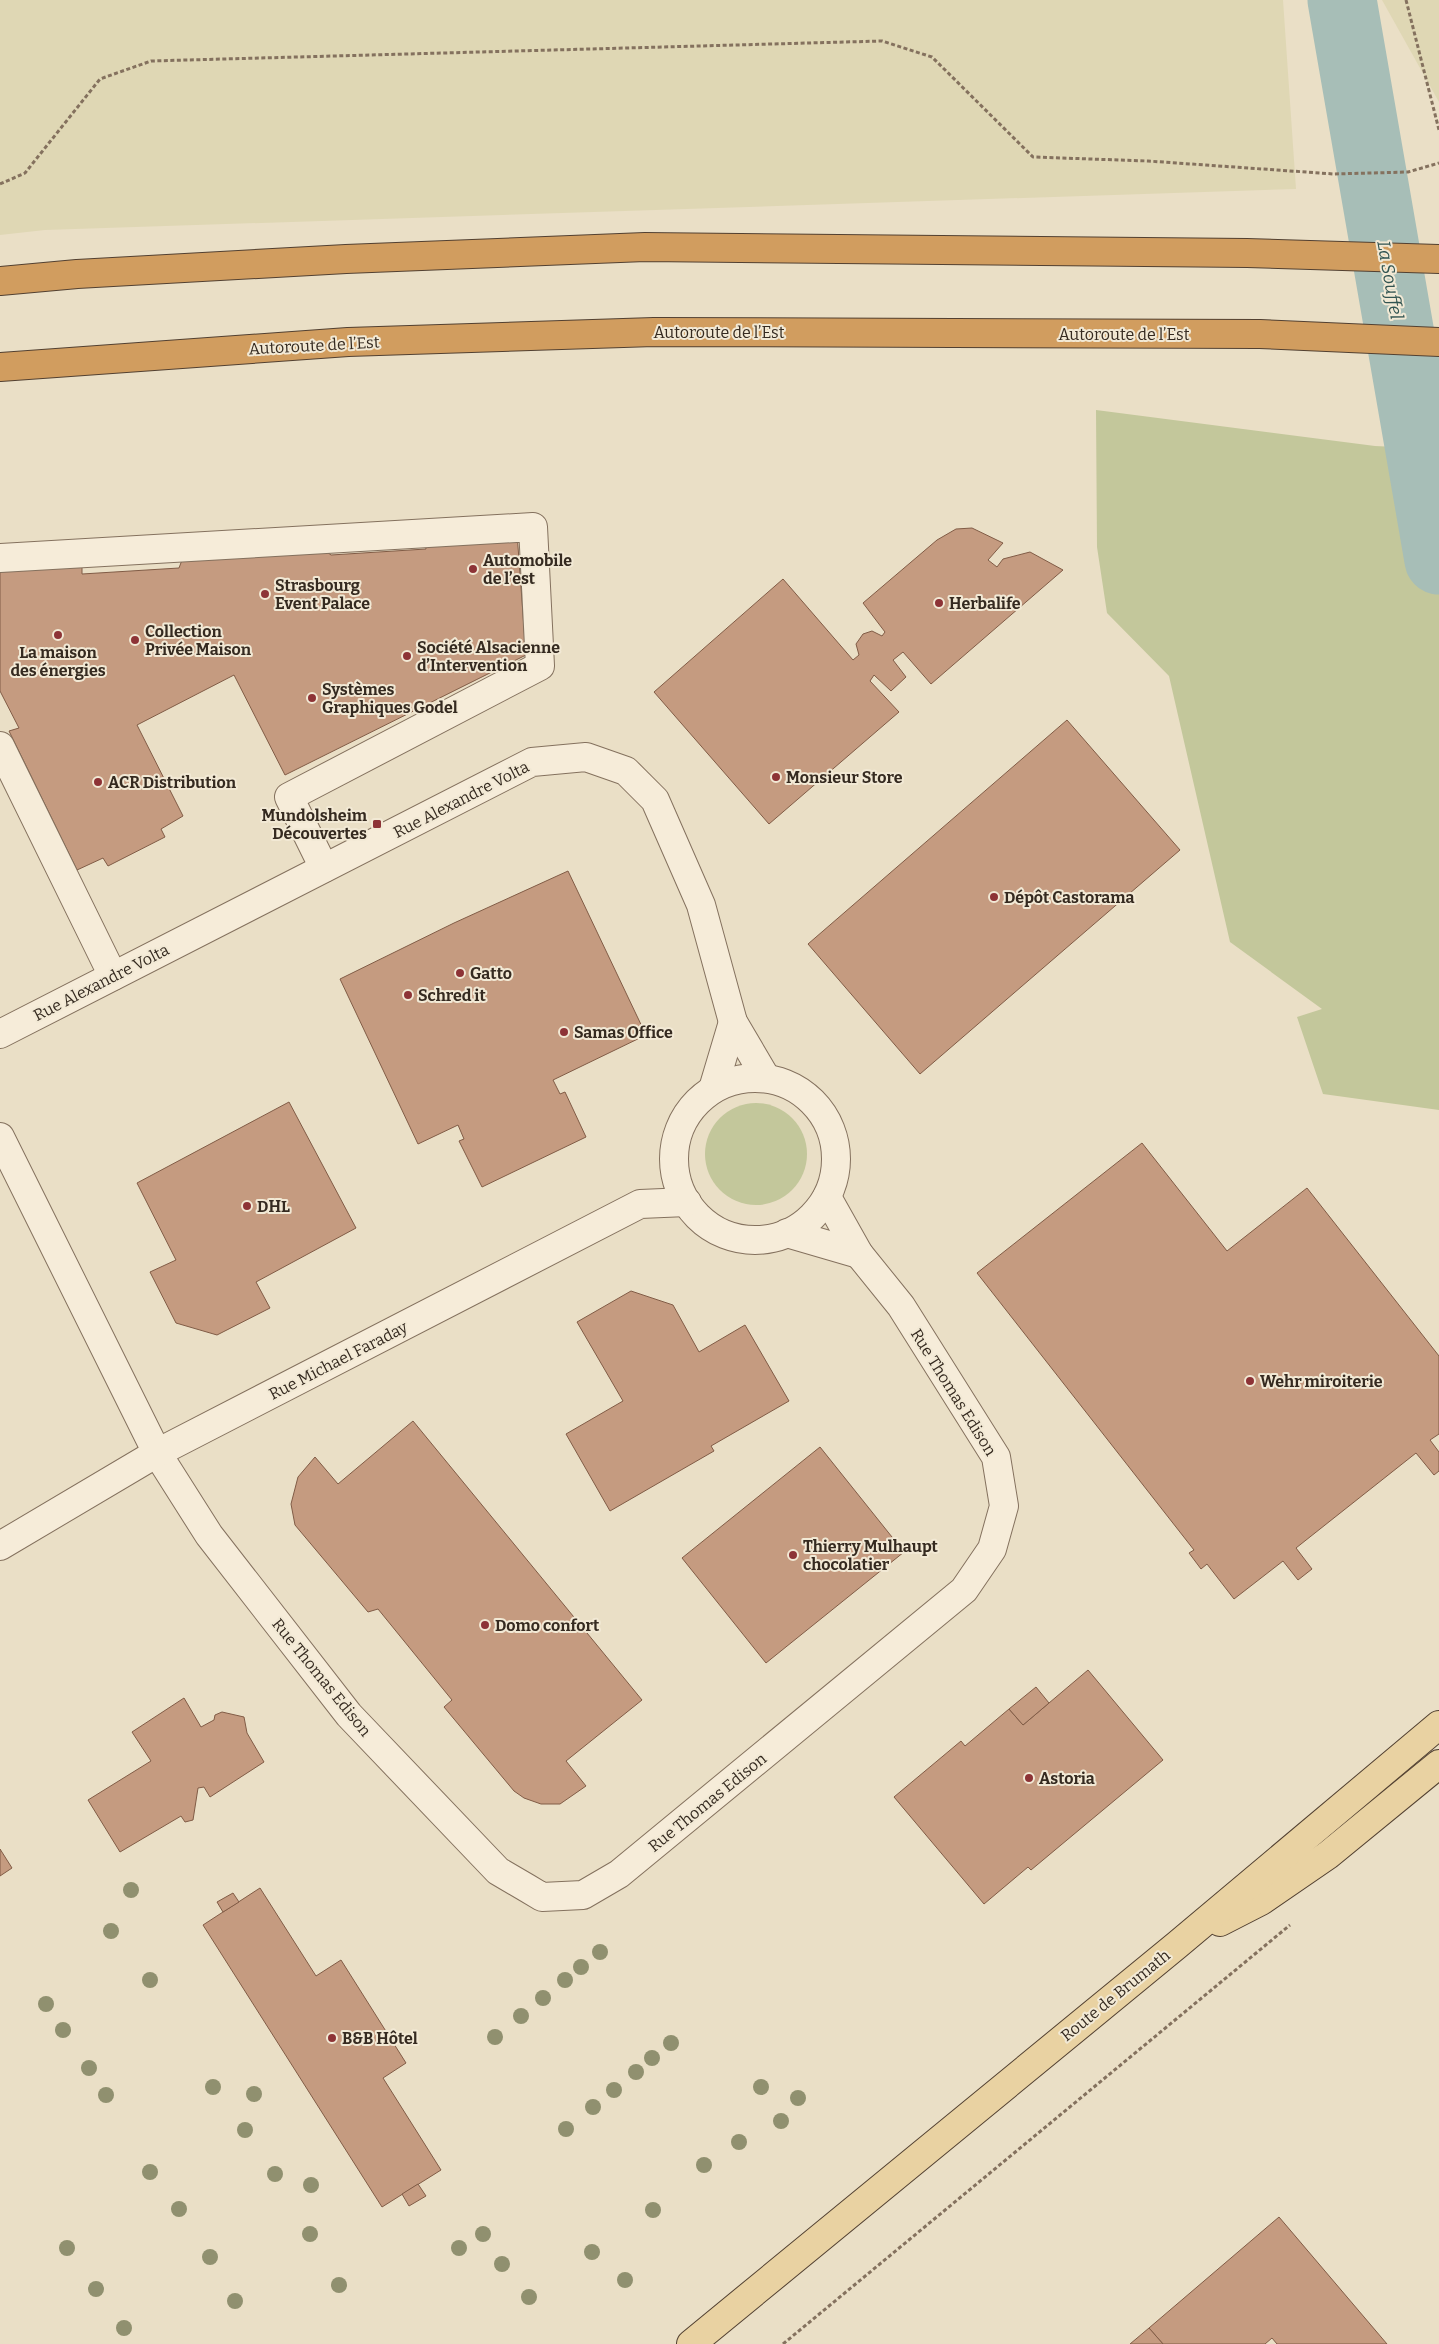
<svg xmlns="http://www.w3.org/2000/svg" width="1439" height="2344" viewBox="0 0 1439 2344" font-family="Bitter,serif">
<rect width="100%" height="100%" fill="#eadfc6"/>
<g fill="#dfd7b4">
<path d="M 0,0 L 1283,0 L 1296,189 L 45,230 L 0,235 Z"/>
<path d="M 1382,0 L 1439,0 L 1439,102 Z"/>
</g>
<g fill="#c3c79b">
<path d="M 1096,410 L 1375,446 L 1439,449 L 1439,1110 L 1323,1094 L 1297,1017 L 1322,1009 L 1230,942 L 1169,676 L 1107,613 L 1097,547 Z"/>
<circle cx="756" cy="1154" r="51"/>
</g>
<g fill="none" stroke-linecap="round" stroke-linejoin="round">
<path stroke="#a7beb7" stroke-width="69" d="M 1342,0 L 1439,560"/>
</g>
<g fill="#c59b80" stroke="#815c46">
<path d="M 972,528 L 1003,543 L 988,560 L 997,567 L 1003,559 L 1030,552 L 1063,570 L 931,684 L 903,652 L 893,660 L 906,677 L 891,691 L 874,675 L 870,681 L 899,712 L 769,824 L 654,692 L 783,579 L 853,660 L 859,655 L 856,644 L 863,634 L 872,631 L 882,636 L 885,632 L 863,603 L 937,540 L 956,529 Z"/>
<path d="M 517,533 L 526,655 L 285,775 L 234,675 L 137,725 L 183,816 L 161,829 L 165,837 L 108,866 L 103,858 L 77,870 L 9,731 L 19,728 L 0,691 L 0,571 L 82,567 L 82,574 L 179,568 L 182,560 L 323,549 L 331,555 L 426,549 L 425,541 Z"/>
<path d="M 1067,720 L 1180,850 L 920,1074 L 808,944 Z"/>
<path d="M 568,871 L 646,1035 L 553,1080 L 560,1094 L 565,1092 L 586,1137 L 482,1187 L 459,1141 L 464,1139 L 458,1125 L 418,1144 L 340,979 L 454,923 Z"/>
<path d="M 289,1102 L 356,1228 L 256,1282 L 270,1308 L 217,1335 L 176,1323 L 150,1272 L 176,1260 L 137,1183 Z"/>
<path d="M 1142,1143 L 1227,1251 L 1307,1188 L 1439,1356 L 1439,1434 L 1430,1440 L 1439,1452 L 1439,1471 L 1434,1475 L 1416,1453 L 1296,1548 L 1312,1569 L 1298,1580 L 1283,1561 L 1234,1599 L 1207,1564 L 1201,1569 L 1189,1553 L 1194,1550 L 977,1273 Z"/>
<path d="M 631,1291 L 673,1305 L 699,1352 L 745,1325 L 789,1401 L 711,1446 L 714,1451 L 610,1511 L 566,1434 L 623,1401 L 577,1322 Z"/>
<path d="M 413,1421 L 642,1700 L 566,1761 L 586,1786 L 560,1804 L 541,1804 L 524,1798 L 514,1791 L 444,1707 L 452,1700 L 378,1609 L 368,1612 L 295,1525 L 291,1504 L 298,1477 L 315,1457 L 338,1484 Z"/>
<path d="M 820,1447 L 904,1552 L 766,1663 L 682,1558 Z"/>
<path d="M 1088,1670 L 1163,1760 L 1031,1870 L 1028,1867 L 984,1904 L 894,1797 L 961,1741 L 965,1746 L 1009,1709 L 1023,1725 Z"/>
<path d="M 1036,1687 L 1049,1703 L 1023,1725 L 1009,1709 Z"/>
<path d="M 184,1698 L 201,1727 L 214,1720 L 215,1715 L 222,1712 L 244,1717 L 247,1733 L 264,1762 L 210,1797 L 204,1787 L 198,1788 L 193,1820 L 185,1822 L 181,1816 L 120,1852 L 88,1800 L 151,1761 L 132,1732 Z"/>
<path d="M 0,1849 L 12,1868 L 0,1876 Z"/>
<path d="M 260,1888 L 316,1976 L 341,1960 L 406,2063 L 383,2078 L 441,2170 L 382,2207 L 203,1925 Z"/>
<path d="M 233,1893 L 239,1902 L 223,1912 L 217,1902 Z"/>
<path d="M 418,2184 L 426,2196 L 409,2206 L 402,2194 Z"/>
<path d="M 1279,2217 L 1387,2344 L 1277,2344 L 1272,2338 L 1265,2344 L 1163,2344 L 1149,2328 Z"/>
<path d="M 1149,2328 L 1163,2344 L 1130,2344 Z"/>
</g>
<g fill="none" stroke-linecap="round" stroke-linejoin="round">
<defs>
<g id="minor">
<path d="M 0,558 L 533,527 L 540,666 L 289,797 L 324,868"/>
<path d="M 0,746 L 113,976"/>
<path d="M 0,1034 L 532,762 L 586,757 L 626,771 L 655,800 L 701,905 L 733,1022 L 766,1078"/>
<circle cx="755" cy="1159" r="81"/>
<path d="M 713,1089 L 733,1022"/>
<path d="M 0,1137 L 157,1453 L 209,1535 L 349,1715 L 498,1871 L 527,1888 L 542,1897 L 583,1895 L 619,1874 L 964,1590 L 992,1549 L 1004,1506 L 996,1457 L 901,1306 L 859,1254 L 827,1197"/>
<path d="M 787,1233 L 859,1254"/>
<path d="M 0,1546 L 157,1453 L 640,1204 L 687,1202"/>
</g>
<g id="major">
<path d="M 1220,1922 L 1261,1901 L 1328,1855 L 1439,1764"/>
<path d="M 691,2344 L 1177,1945 L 1439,1725"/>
</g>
<g id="highway">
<path d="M 0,281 L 77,274 L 346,259 L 645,247 L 1247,253 L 1439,259"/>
<path d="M 0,367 L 348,342 L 654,332 L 1260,334 L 1439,342"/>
</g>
</defs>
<use href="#minor" stroke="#84715e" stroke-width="30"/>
<use href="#major" stroke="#524031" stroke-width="30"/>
<use href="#highway" stroke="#524031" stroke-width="30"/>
<g stroke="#84715e" stroke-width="3" stroke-dasharray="4 2.5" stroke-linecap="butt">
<path d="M 1406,0 L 1439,130"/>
<path d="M 0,184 L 25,173 L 100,79 L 151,61 L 882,41 L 932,57 L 1033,157 L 1148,161 L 1334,174 L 1408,172 L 1439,163"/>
<path d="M 783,2344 L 1290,1925"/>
</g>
<use href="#minor" stroke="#f6ecd9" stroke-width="28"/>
<use href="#major" stroke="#e9d2a2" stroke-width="28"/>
<use href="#highway" stroke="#d19d5f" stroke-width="28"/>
</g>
<g fill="#90906f">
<circle cx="131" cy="1890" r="8"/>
<circle cx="111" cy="1931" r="8"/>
<circle cx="600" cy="1952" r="8"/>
<circle cx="581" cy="1967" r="8"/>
<circle cx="150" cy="1980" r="8"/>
<circle cx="565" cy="1980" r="8"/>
<circle cx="543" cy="1998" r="8"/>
<circle cx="46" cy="2004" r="8"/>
<circle cx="521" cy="2016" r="8"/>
<circle cx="63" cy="2030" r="8"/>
<circle cx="495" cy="2037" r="8"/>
<circle cx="671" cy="2043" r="8"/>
<circle cx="652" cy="2058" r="8"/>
<circle cx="89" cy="2068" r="8"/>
<circle cx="636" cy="2072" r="8"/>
<circle cx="213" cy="2087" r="8"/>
<circle cx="761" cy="2087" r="8"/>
<circle cx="614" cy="2090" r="8"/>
<circle cx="254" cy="2094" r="8"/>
<circle cx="106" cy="2095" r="8"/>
<circle cx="798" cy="2098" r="8"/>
<circle cx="593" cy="2107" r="8"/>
<circle cx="781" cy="2121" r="8"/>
<circle cx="566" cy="2129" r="8"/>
<circle cx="245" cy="2130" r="8"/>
<circle cx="739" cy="2142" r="8"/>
<circle cx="704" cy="2165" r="8"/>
<circle cx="150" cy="2172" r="8"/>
<circle cx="275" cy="2174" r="8"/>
<circle cx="311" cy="2185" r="8"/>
<circle cx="179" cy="2209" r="8"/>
<circle cx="653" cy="2210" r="8"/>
<circle cx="310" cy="2234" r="8"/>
<circle cx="483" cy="2234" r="8"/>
<circle cx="67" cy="2248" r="8"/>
<circle cx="459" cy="2248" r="8"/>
<circle cx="592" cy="2252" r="8"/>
<circle cx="210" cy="2257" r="8"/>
<circle cx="502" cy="2264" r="8"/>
<circle cx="625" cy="2280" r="8"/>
<circle cx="339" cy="2285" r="8"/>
<circle cx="96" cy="2289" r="8"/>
<circle cx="529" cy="2297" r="8"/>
<circle cx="235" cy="2301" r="8"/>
<circle cx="124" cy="2328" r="8"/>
</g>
<g fill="#8d3336" stroke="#f2e9d5" stroke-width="2">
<circle cx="473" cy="569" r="5"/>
<circle cx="265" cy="594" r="5"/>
<circle cx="939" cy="603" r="5"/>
<circle cx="58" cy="635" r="5"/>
<circle cx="135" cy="640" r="5"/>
<circle cx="407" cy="656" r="5"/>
<circle cx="312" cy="698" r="5"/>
<circle cx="776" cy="777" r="5"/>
<circle cx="98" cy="782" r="5"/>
<rect x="372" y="819" width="10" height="10" rx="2.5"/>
<circle cx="994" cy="897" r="5"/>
<circle cx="460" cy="973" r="5"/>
<circle cx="408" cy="995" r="5"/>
<circle cx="564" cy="1032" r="5"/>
<circle cx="247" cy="1206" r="5"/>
<circle cx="1250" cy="1381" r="5"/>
<circle cx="793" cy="1555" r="5"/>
<circle cx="485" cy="1625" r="5"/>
<circle cx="1029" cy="1778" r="5"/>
<circle cx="332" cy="2038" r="5"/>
</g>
<g text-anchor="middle" stroke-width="4" stroke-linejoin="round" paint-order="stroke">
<g font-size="16" fill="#352a20" stroke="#f2e9d5">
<text x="719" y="338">Autoroute de l’Est</text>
<text x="1124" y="340">Autoroute de l’Est</text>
<text transform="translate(314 345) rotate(-3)" y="6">Autoroute de l’Est</text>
<text transform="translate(461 799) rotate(-27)" y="6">Rue Alexandre Volta</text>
<text transform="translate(101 982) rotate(-27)" y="6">Rue Alexandre Volta</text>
<text transform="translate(338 1360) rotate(-27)" y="6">Rue Michael Faraday</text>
<text transform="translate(954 1392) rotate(58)" y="6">Rue Thomas Edison</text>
<text transform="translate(322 1677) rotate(51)" y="6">Rue Thomas Edison</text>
<text transform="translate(707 1802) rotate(-39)" y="6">Rue Thomas Edison</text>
<text transform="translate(1115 1995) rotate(-39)" y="6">Route de Brumath</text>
</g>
<g font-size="16" font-weight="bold" fill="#352a20" stroke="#f2e9d5" text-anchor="start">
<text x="483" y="566">Automobile<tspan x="483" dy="18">de l’est</tspan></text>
<text x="275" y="591">Strasbourg<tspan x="275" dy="18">Event Palace</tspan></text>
<text x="949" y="609">Herbalife</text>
<text x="145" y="637">Collection<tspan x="145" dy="18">Privée Maison</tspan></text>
<text x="417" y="653">Société Alsacienne<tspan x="417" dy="18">d’Intervention</tspan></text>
<text x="58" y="658" text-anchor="middle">La maison<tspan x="58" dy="18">des énergies</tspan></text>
<text x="322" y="695">Systèmes<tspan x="322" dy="18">Graphiques Godel</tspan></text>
<text x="786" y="783">Monsieur Store</text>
<text x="108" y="788">ACR Distribution</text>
<text x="367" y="821" text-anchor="end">Mundolsheim<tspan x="367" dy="18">Découvertes</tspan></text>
<text x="1004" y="903">Dépôt Castorama</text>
<text x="470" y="979">Gatto</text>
<text x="418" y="1001">Schred it</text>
<text x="574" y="1038">Samas Office</text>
<text x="257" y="1212">DHL</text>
<text x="1260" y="1387">Wehr miroiterie</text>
<text x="803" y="1552">Thierry Mulhaupt<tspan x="803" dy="18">chocolatier</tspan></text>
<text x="495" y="1631">Domo confort</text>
<text x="1039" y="1784">Astoria</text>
<text x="342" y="2044">B&amp;B Hôtel</text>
</g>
<g font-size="18" font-style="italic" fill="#315451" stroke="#f2e9d5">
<text transform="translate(1390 280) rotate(80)" y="6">La Souffel</text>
</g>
</g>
</svg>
